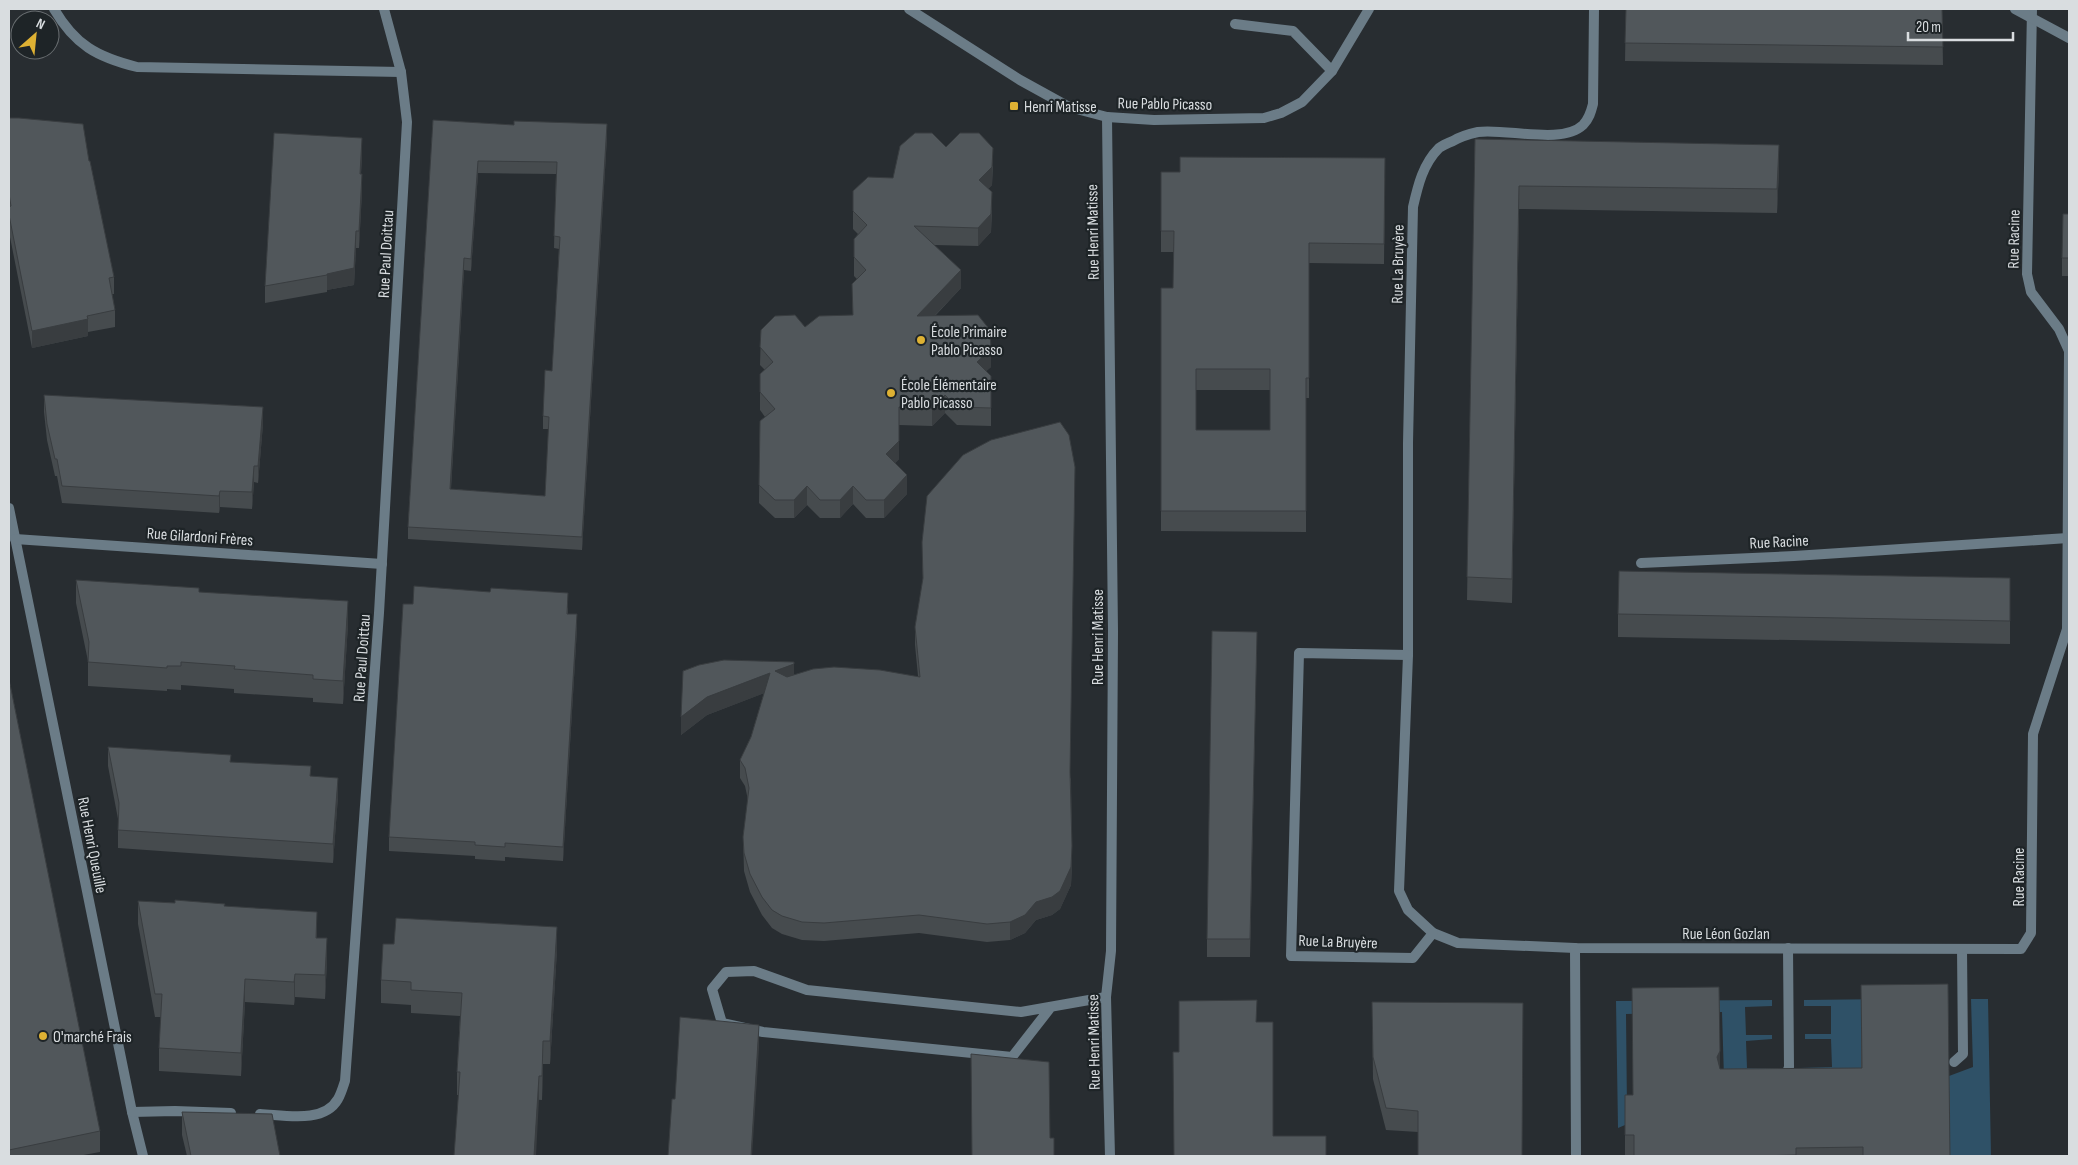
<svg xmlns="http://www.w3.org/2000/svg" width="2078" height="1165" viewBox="0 0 2078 1165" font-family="'Sofia Sans Condensed',sans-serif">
<rect width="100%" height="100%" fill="#282d31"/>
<g fill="#2f5167">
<path d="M 1891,999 L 1861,1024 L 1862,1082 L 1800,1070 L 1800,1068 L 1832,1067 L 1831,1039 L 1805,1039 L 1805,1034 L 1831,1034 L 1831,1006 L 1804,1006 L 1804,1000 Z"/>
<path d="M 1971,999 L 1988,999 L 1991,1156 L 1949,1156 L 1949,1076 L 1973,1067 Z"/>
<path d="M 1772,1000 L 1772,1006 L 1745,1007 L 1746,1035 L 1772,1035 L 1772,1039 L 1746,1041 L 1747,1068 L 1778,1068 L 1777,1072 L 1724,1078 L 1722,1012 L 1626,1014 L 1627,1110 L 1625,1125 L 1618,1128 L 1616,1001 Z"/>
</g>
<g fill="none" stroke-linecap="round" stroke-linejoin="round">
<g stroke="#6b7c87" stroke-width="10">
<path d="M 54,9 C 75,45 97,57 137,67 L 401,72"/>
<path d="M 1235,24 L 1293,31 L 1332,71"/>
<path d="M 1051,1007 L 1012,1057 L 763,1032 L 722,1023 L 712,989 L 726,972 L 754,971 L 807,990 L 1021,1012 L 1106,997"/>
<path d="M 1954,1062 L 1963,1054 L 1962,949"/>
<path d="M 1784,1080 L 1789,1067 L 1788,948"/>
</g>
<g stroke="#6b7c87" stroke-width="10">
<path d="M 909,9 L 1020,80 L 1069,107 L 1107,117 L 1154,120 L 1264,118 L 1281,113 L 1302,102 L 1332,71 L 1369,9"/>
<path d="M 1594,9 L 1593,104 C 1591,112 1589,119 1583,125 C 1562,145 1506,128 1478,132 C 1469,134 1461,136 1453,141 C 1448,143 1443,145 1439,148 C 1423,164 1418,185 1413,207 L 1408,443 L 1408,655 L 1399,891 L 1408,910 L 1433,933 L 1458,943 L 1575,948 L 2021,949 L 2031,933 L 2033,734 L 2067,629 L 2069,351 L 2059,329 L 2031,292 L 2027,274 L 2032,9"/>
<path d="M 2015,9 L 2069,38"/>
<path d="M 1107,117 L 1113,631 L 1111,951 L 1106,997 L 1110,1156"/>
<path d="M 9,508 L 132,1112 L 143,1156"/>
<path d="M 15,539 L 382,564"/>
<path d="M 1641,563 L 1794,556 L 2068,538"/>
<path d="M 1408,655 L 1299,653 L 1291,956 L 1413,958 L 1433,933"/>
<path d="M 1575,948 L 1576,1156"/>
<path d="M 132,1112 L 175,1111 L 231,1113"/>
<path d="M 260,1114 C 284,1115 324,1124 338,1099 C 341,1094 343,1087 345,1081 L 379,613 L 407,122 L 401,72 L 384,9"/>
</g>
</g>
<g fill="#464b4e" fill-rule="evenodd">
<path d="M 1626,9 L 1942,9 L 1943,65 L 1625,61 Z"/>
<path d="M 9,118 L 89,161 L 114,277 L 114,294 L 112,294 L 115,310 L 115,327 L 88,332 L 88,336 L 32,348 L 9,232 Z"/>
<path d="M 433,120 L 514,125 L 607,137 L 582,550 L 408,539 L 408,527 ZM 478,173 L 556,174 L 554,248 L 559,249 L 552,371 L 543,416 L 543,429 L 549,429 L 545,496 L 451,489 L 464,270 L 471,271 Z"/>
<path d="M 1475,139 L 1779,169 L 1777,213 L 1519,209 L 1512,603 L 1467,600 Z"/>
<path d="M 946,147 L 993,166 L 992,185 L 988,189 L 992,211 L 991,232 L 978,246 L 934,245 L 961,288 L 935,316 L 991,367 L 986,371 L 991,376 L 991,426 L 957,425 L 945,413 L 932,426 L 899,425 L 899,459 L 895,463 L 907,494 L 884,518 L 866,518 L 853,504 L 840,518 L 820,518 L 807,505 L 794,518 L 775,518 L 759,503 L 760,421 L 765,417 L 760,410 L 760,392 L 765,370 L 760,365 L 761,330 L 805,327 L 853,315 L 852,284 L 857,279 L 854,276 L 854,239 L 858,234 L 853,229 L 853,191 L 893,178 Z"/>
<path d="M 362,155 L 361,174 L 362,191 L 359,248 L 356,248 L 354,285 L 327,290 L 327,292 L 265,303 L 265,286 Z"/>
<path d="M 1161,172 L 1385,178 L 1384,264 L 1309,263 L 1309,398 L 1306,398 L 1306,532 L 1161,531 L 1161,288 L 1173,288 L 1174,252 L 1161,252 ZM 1196,390 L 1270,390 L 1270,430 L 1196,430 Z"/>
<path d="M 2069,214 L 2069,276 L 2062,276 L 2062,258 Z"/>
<path d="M 44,395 L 263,424 L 258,483 L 254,482 L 252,509 L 220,507 L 219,513 L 62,503 L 57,476 L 55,476 L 47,440 L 44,412 Z"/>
<path d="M 922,542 L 1071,779 L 1072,864 L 1071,885 L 1060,909 L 1052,915 L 1036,920 L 1025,933 L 1010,940 L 987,942 L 919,933 L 824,941 L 802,940 L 782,934 L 772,928 L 762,915 L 750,892 L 744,871 L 743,837 L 748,800 L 745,786 L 740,778 L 740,760 L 751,737 L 764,693 L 707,715 L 681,735 L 681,717 L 794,675 L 918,676 L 915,645 L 915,627 L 923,580 Z"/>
<path d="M 2010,578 L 2010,644 L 1618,637 L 1618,614 Z"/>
<path d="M 76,580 L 199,592 L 348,624 L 343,704 L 313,702 L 313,698 L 234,693 L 234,689 L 181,685 L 181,690 L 167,689 L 167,691 L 88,686 L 88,661 L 76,603 Z"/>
<path d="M 568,607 L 568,614 L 577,628 L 563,861 L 505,857 L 505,861 L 475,859 L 475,856 L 389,851 L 389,837 Z"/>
<path d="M 1257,632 L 1250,957 L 1207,957 L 1207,939 Z"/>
<path d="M 9,679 L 100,1131 L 100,1152 L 78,1156 L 9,1156 Z"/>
<path d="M 108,747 L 231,762 L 311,776 L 338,796 L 333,863 L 118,848 L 118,819 L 108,766 Z"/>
<path d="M 138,901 L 225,906 L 317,938 L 327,961 L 325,999 L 295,997 L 294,1005 L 245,1002 L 241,1076 L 159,1071 L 159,1048 L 161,1017 L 155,1017 L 138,924 Z"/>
<path d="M 557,950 L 550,1064 L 543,1064 L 542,1100 L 457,1095 L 457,1072 L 460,1016 L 411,1013 L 411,1005 L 381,1003 L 381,980 Z"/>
<path d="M 1861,985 L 1950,1156 L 1625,1156 L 1625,1095 L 1633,1095 L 1719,987 L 1720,1069 L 1861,1068 Z"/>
<path d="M 1372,1002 L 1523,1003 L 1418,1132 L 1386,1130 L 1373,1079 Z"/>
<path d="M 182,1112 L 280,1156 L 187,1156 L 182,1135 Z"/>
</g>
<g fill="#393d40">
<path d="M 607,124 L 607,137 L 582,550 L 582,537 Z"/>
<path d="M 362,138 L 362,155 L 360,191 L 360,174 Z"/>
<path d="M 1779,145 L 1779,169 L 1777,213 L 1777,189 Z"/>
<path d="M 993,148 L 992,185 L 979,198 L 979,180 Z"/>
<path d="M 478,161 L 478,173 L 471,271 L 471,259 Z"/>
<path d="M 362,174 L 362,191 L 359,248 L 359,231 Z"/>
<path d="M 1519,186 L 1519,209 L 1512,603 L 1512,579 Z"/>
<path d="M 992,192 L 991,232 L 978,246 L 978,228 Z"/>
<path d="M 356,231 L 356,248 L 354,285 L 327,290 L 327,274 Z"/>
<path d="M 464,258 L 464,270 L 450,501 L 450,489 Z"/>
<path d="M 961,270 L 961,288 L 917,334 L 917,316 Z"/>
<path d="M 88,319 L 88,336 L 32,348 L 32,331 Z"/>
<path d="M 991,349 L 991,367 L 977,380 L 977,362 Z"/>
<path d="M 945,395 L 945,413 L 932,426 L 932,408 Z"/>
<path d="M 263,407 L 263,424 L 258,483 L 258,466 Z"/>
<path d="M 899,407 L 899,459 L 886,472 L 886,454 Z"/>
<path d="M 254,466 L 254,482 L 252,509 L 252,492 Z"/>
<path d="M 907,475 L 907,494 L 884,518 L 884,500 Z"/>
<path d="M 807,486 L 807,505 L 794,518 L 794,500 Z"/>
<path d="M 853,486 L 853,504 L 840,518 L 840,500 Z"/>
<path d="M 220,491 L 220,507 L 219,513 L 219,496 Z"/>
<path d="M 348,601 L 348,624 L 343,704 L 343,681 Z"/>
<path d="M 577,614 L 577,628 L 563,861 L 563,847 Z"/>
<path d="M 794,664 L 794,682 L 775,671 Z"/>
<path d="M 770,673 L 770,691 L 707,715 L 681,735 L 681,717 L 707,697 Z"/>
<path d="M 338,778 L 338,796 L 333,863 L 333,844 Z"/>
<path d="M 1072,846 L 1072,864 L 1071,885 L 1060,909 L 1052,915 L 1036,920 L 1025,933 L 1010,940 L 1010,922 L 1036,902 Z"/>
<path d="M 317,912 L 317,935 L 316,961 L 316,938 Z"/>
<path d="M 557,927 L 557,950 L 550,1064 L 550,1041 Z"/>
<path d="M 327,938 L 327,961 L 325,999 L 325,975 Z"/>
<path d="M 295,974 L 295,997 L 294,1005 L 294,982 Z"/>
<path d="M 245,979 L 245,1002 L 241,1076 L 241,1053 Z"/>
<path d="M 759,1025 L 759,1048 L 752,1156 L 751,1156 Z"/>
<path d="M 543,1041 L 543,1064 L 542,1100 L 542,1076 Z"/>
<path d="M 1720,1051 L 1720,1082 L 1717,1057 Z"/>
<path d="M 539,1076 L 539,1099 L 536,1156 L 534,1156 Z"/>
</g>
<g fill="#51575b" stroke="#393d40" fill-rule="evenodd">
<path d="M 1626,9 L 1942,9 L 1943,47 L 1625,43 Z"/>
<path d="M 9,118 L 19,118 L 83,124 L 89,161 L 90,161 L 114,277 L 109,278 L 115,310 L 87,316 L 88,319 L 32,331 L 9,215 L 9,207 L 11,206 L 9,194 Z"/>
<path d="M 433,120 L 514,125 L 514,121 L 607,124 L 582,537 L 408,527 ZM 478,161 L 557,162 L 554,236 L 560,237 L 552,371 L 545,370 L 543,416 L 549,417 L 545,496 L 450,489 L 464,258 L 471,259 Z"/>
<path d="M 274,133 L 362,138 L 360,174 L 362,174 L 359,231 L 356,231 L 354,268 L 327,274 L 327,275 L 265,286 Z"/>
<path d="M 915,133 L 932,133 L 946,147 L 960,133 L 979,133 L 993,148 L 992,167 L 979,180 L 992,192 L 991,214 L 978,228 L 914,226 L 961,270 L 917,316 L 978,315 L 990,330 L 991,349 L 977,362 L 991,376 L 991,408 L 957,407 L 945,395 L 932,408 L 899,407 L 899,441 L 886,454 L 907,475 L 884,500 L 866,500 L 853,486 L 840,500 L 820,500 L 807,486 L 794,500 L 775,500 L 759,485 L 760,421 L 775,409 L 760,392 L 760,374 L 773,362 L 760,347 L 761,330 L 775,316 L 795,315 L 805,327 L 819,316 L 853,315 L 852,284 L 866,270 L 854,257 L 854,239 L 867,225 L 853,211 L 853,191 L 868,177 L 893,178 L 900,146 Z"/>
<path d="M 1475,139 L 1779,145 L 1777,189 L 1519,186 L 1512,579 L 1467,577 Z"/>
<path d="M 1180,157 L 1385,158 L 1384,244 L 1309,243 L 1309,378 L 1306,378 L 1306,511 L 1161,511 L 1161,288 L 1173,288 L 1174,231 L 1161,231 L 1161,172 L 1180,172 ZM 1196,369 L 1270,369 L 1270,430 L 1196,430 Z"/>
<path d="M 2063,214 L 2069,214 L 2069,258 L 2062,258 Z"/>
<path d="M 44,395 L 263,407 L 258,466 L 254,466 L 252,492 L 220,491 L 219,496 L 62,486 L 57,459 L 55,459 L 47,424 Z"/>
<path d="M 1060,422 L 1069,435 L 1075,467 L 1070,772 L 1072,846 L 1071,867 L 1060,891 L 1052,897 L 1036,902 L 1025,915 L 1010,922 L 987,924 L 919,915 L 824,923 L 802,922 L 782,916 L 772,910 L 762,897 L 750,874 L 744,853 L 743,837 L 749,788 L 745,768 L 740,760 L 751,737 L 770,673 L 707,697 L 681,717 L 683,671 L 699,665 L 724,660 L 794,662 L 794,664 L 775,671 L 787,677 L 813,669 L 834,667 L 880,670 L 920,677 L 915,627 L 923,578 L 922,542 L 927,496 L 963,455 L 991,440 Z"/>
<path d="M 1619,571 L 2010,578 L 2010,621 L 1618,614 Z"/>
<path d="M 76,580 L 199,588 L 199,592 L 348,601 L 343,681 L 313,679 L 313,675 L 234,669 L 235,666 L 181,662 L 181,666 L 167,666 L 167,668 L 88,662 L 89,642 Z"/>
<path d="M 414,586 L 490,592 L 491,588 L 568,593 L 567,614 L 577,614 L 563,847 L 505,843 L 505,847 L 475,845 L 475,842 L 389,837 L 403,604 L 413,604 Z"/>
<path d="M 1212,631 L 1257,632 L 1250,939 L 1207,939 Z"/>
<path d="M 9,679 L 100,1131 L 9,1150 Z"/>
<path d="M 108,747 L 231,755 L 230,762 L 311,766 L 310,776 L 338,778 L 333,844 L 118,830 L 119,803 Z"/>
<path d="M 175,900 L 225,904 L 224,906 L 317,912 L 316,938 L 327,938 L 325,975 L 295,974 L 294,982 L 245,979 L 241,1053 L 159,1048 L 162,994 L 155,994 L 138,901 L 175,903 Z"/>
<path d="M 396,918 L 557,927 L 550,1041 L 543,1041 L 542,1076 L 539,1076 L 534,1156 L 454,1156 L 460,1072 L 457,1072 L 462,993 L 411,990 L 411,982 L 381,980 L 383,944 L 394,944 Z"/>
<path d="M 1948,984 L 1950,1156 L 1863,1156 L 1863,1147 L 1796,1148 L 1796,1155 L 1758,1156 L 1634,1156 L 1634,1135 L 1625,1135 L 1625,1095 L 1633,1095 L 1632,988 L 1719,987 L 1720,1051 L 1717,1057 L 1720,1069 L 1862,1068 L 1861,985 Z"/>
<path d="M 1257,1000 L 1256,1022 L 1273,1022 L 1273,1136 L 1326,1136 L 1326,1156 L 1174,1156 L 1173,1052 L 1179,1052 L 1179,1001 Z"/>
<path d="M 1372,1002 L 1523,1003 L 1522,1156 L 1418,1156 L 1418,1111 L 1386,1108 L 1373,1057 Z"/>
<path d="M 680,1017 L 759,1025 L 751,1156 L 668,1156 L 672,1099 L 675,1099 Z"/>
<path d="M 971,1054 L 1049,1062 L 1050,1138 L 1054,1138 L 1054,1156 L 972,1156 Z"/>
<path d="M 182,1112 L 272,1114 L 280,1156 L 191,1156 Z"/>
</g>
<g fill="#deb133" stroke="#1e2427" stroke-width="2">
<rect x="1009" y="101" width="10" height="10" rx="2.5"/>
<circle cx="921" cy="340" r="5"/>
<circle cx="891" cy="393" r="5"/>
<circle cx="43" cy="1036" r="5"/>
</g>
<g text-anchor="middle" stroke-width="4.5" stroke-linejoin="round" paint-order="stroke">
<g font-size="16" fill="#d9dde0" stroke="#1e2427">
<text transform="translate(1165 103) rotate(1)" y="6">Rue Pablo Picasso</text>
<text transform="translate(1092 232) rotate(-91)" y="6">Rue Henri Matisse</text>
<text transform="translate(2013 239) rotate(-89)" y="6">Rue Racine</text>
<text transform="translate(385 254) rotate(-87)" y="6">Rue Paul Doittau</text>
<text transform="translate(1397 264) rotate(-89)" y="6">Rue La Bruyère</text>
<text transform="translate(200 536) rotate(4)" y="6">Rue Gilardoni Frères</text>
<text transform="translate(1779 541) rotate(-3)" y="6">Rue Racine</text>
<text transform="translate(1097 637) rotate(-90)" y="6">Rue Henri Matisse</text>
<text transform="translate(361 658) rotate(-86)" y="6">Rue Paul Doittau</text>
<text transform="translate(93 845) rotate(79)" y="6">Rue Henri Queuille</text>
<text transform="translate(2018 877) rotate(-90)" y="6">Rue Racine</text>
<text x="1726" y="939">Rue Léon Gozlan</text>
<text transform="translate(1338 941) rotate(2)" y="6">Rue La Bruyère</text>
<text transform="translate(1093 1042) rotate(-91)" y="6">Rue Henri Matisse</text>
</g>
<g font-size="16" fill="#d9dde0" stroke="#1e2427" text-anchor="start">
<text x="1024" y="112">Henri Matisse</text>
<text x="931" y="337">École Primaire<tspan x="931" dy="18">Pablo Picasso</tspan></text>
<text x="901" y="390">École Élémentaire<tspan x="901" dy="18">Pablo Picasso</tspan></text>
<text x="53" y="1042">O'marché Frais</text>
</g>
</g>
<rect width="2078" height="1165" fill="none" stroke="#d9dde0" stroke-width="20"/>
<g transform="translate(35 35) rotate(27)"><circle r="24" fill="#1e2427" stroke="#696e71"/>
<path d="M0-4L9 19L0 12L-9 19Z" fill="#deb133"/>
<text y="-8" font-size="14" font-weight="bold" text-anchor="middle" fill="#d9dde0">N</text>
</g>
<path d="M1908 32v8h105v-8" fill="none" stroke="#d9dde0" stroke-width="2.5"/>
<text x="1916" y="32" font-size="15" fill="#d9dde0" stroke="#1e2427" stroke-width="4" paint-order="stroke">20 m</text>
</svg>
